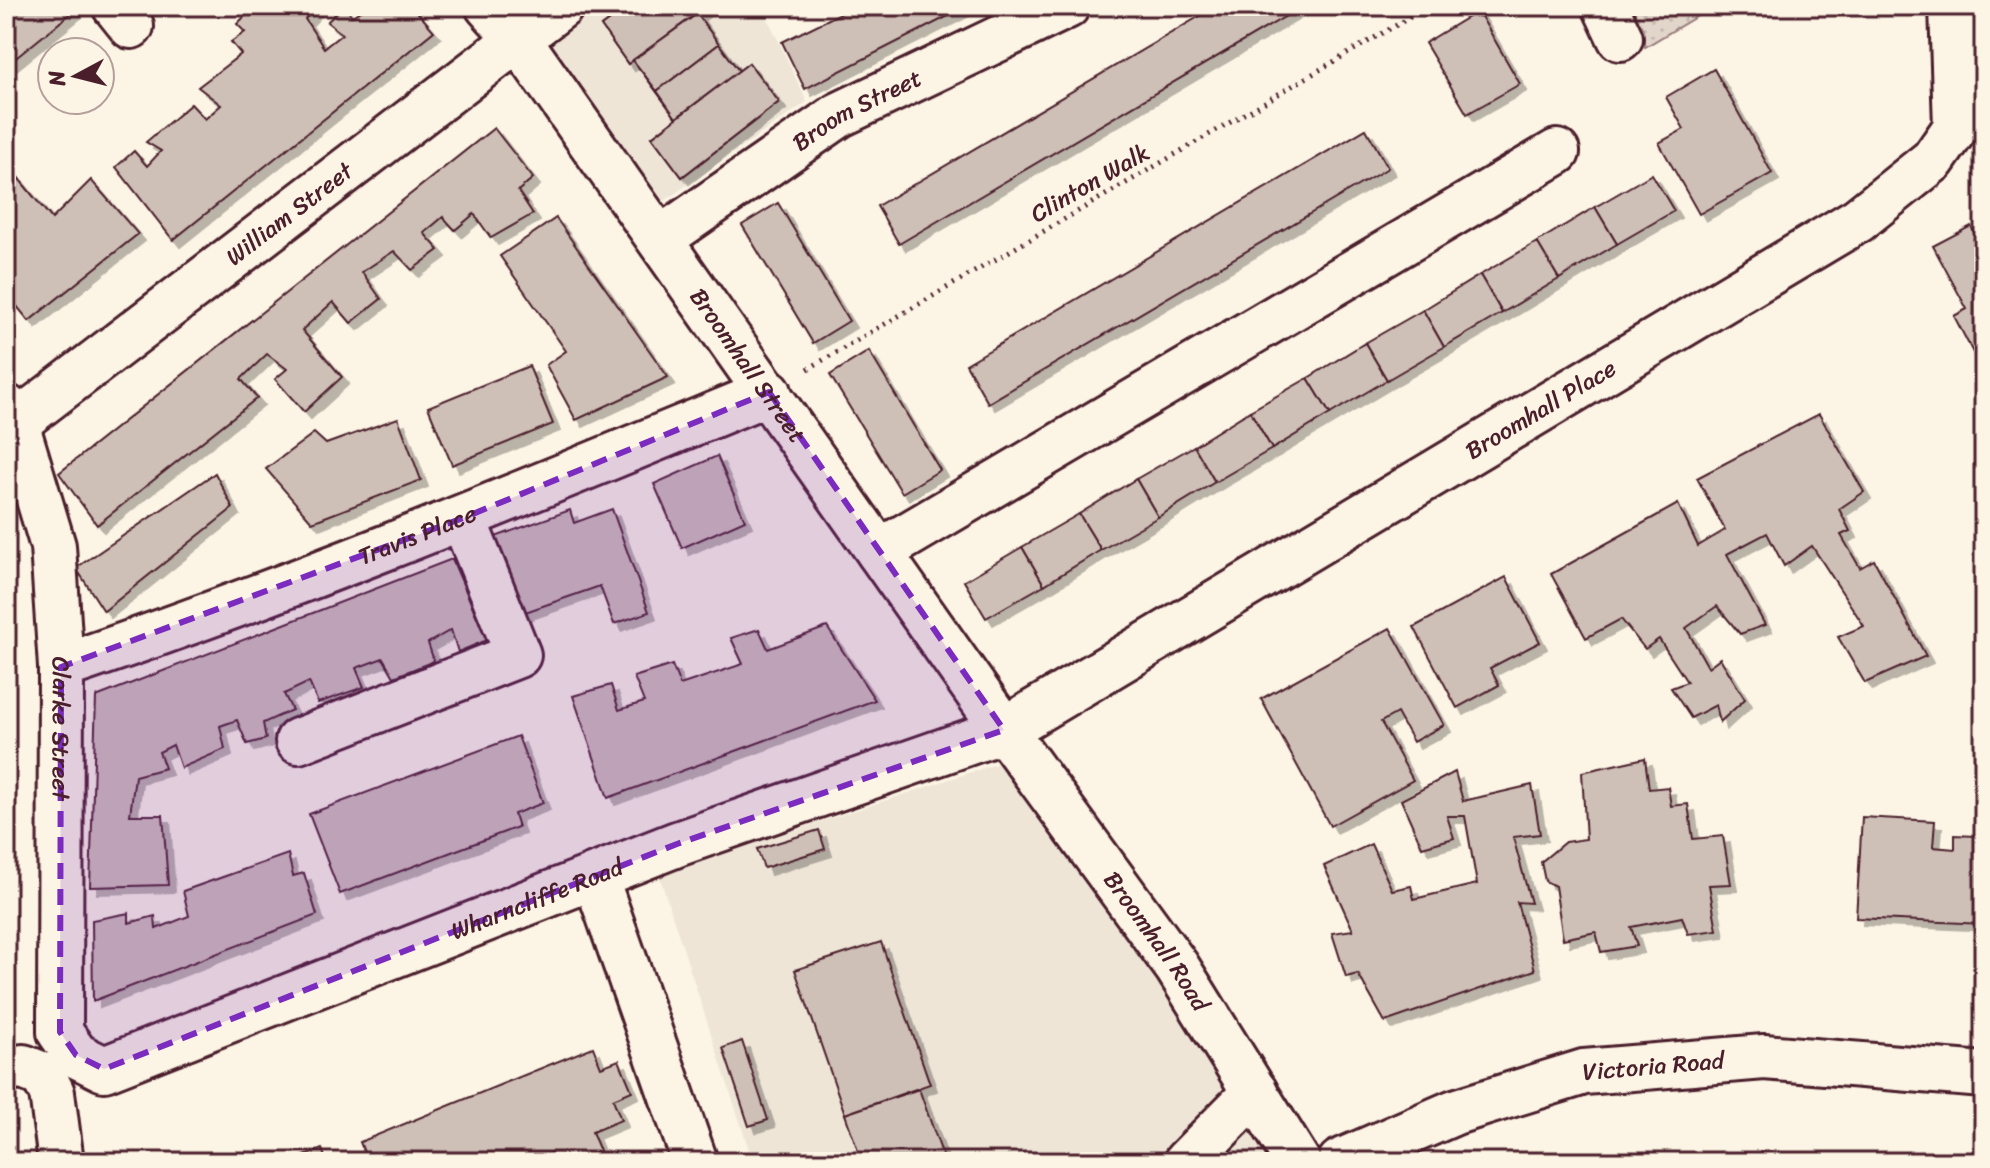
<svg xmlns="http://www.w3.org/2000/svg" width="1990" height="1168" viewBox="0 0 1990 1168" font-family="Sriracha,sans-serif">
<defs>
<pattern id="grass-dots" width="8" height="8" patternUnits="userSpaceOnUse" patternTransform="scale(2)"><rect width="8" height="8" fill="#e2d5ca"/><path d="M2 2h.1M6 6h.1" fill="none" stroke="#c3b6ae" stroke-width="1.8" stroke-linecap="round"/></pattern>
<filter id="shadow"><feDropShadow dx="7" dy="7" stdDeviation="0" flood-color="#0004"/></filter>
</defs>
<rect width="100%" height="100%" fill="#fcf5e5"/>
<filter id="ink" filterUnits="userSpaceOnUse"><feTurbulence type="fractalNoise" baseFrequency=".0125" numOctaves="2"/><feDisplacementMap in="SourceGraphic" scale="16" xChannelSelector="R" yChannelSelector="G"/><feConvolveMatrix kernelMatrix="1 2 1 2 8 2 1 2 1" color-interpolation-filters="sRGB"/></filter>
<g filter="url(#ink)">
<g fill="#eee5d7">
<path d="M 487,6 L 762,6 L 807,102 L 657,206 Z"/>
<path d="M 1020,756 L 1283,1154 L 1263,1162 L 753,1162 L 659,875 Z"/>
</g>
<path fill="url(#grass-dots)" stroke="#967a7a" stroke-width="2" d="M 1625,6 L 1714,6 L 1645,47 Z"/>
<g fill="#cfc0b7" stroke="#4a1f2b" stroke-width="2" filter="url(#shadow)">
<path d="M 6,6 L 80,6 L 6,66 Z"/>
<path d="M 255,6 L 317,6 L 305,19 L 324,48 L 342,34 L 327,22 L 344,6 L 352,16 L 365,8 L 363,6 L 412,6 L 434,31 L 173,240 L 116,167 L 134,151 L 147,166 L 161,151 L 146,142 L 191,104 L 205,119 L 221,105 L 198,87 L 241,54 L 231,42 L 245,32 L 237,24 Z"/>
<path d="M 628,6 L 707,6 L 697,14 L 739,71 L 749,63 L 779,102 L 682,177 L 652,137 L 676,118 L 633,60 L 628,64 L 601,26 Z"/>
<path d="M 628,6 L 707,6 L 628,64 L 601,26 Z"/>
<path d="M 855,6 L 968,6 L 805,89 L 782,42 Z"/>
<path d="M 1217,6 L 1296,6 L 1298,9 L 899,244 L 877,206 Z"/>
<path d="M 1478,11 L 1520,84 L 1467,114 L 1425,43 Z"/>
<path d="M 697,14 L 719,44 L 657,91 L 633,60 Z"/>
<path d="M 719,44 L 739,71 L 676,118 L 657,91 Z"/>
<path d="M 749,63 L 779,102 L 682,177 L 652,137 Z"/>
<path d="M 1714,69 L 1772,173 L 1699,214 L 1659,143 L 1684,129 L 1666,97 Z"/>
<path d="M 494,128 L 533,178 L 518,191 L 533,214 L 491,238 L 474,214 L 455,230 L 443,217 L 424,233 L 439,250 L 412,270 L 394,251 L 362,272 L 381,299 L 351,323 L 333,302 L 302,330 L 342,377 L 304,412 L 275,379 L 287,369 L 267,354 L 241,379 L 257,398 L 97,525 L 59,473 Z"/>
<path d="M 1366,129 L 1388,168 L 988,403 L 966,364 Z"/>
<path d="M 6,163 L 52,219 L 91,180 L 138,234 L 29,321 L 6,293 Z"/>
<path d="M 1652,174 L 1674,211 L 1617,244 L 1595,207 Z"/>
<path d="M 778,203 L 849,321 L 813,343 L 742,225 Z"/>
<path d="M 1595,207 L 1617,244 L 1559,279 L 1537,242 Z"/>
<path d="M 556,218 L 668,377 L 576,420 L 546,365 L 566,351 L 500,256 Z"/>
<path d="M 1971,226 L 1977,238 L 1984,234 L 1984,374 L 1954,316 L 1967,309 L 1933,246 Z"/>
<path d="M 1537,242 L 1559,279 L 1502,313 L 1480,275 Z"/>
<path d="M 1480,275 L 1502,313 L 1444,347 L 1423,310 Z"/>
<path d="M 1423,310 L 1444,347 L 1387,380 L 1365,343 Z"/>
<path d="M 1365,343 L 1387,380 L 1330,414 L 1308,378 Z"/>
<path d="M 869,351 L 940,470 L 902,493 L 830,375 Z"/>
<path d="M 529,366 L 553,424 L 452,465 L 428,407 Z"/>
<path d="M 1308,378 L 1330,414 L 1272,449 L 1250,411 Z"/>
<path d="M 1250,411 L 1272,449 L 1215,482 L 1194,446 Z"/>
<path d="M 1819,414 L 1864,492 L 1839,509 L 1850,531 L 1841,535 L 1860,568 L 1874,560 L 1926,656 L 1865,683 L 1838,637 L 1864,626 L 1812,546 L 1784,566 L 1767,533 L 1727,554 L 1765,625 L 1740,634 L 1717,606 L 1686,628 L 1708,667 L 1720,658 L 1745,699 L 1720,722 L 1716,705 L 1691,718 L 1671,688 L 1687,682 L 1659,639 L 1645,649 L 1621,619 L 1586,638 L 1551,574 L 1678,504 L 1698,546 L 1725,530 L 1697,478 Z"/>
<path d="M 398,418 L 421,480 L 312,522 L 266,469 L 314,433 L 326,444 Z"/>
<path d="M 1194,446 L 1215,482 L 1158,517 L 1136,479 Z"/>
<path d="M 717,456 L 745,520 L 682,548 L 654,484 Z"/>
<path d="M 215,473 L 233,508 L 104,611 L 76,568 Z"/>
<path d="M 1136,479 L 1158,517 L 1101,550 L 1079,514 Z"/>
<path d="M 612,509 L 649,612 L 614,624 L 600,586 L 514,616 L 487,540 L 570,510 L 574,523 Z"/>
<path d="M 1079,514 L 1101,550 L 1044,585 L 1022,547 Z"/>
<path d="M 1022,547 L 1044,585 L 986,618 L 964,581 Z"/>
<path d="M 452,559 L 487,640 L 458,652 L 451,630 L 428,643 L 434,661 L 394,677 L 383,658 L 356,668 L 364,687 L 318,703 L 309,682 L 284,694 L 292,710 L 263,723 L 266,739 L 247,744 L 237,720 L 220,726 L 225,749 L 181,768 L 173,745 L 159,752 L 165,768 L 135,776 L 130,815 L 163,815 L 168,885 L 90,887 L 96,697 Z"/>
<path d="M 1506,577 L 1540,642 L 1490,668 L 1499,685 L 1457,708 L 1414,627 Z"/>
<path d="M 827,627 L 875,700 L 608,798 L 573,696 L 611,685 L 619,710 L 644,702 L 634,677 L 672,665 L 680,685 L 743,664 L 731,638 L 759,629 L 768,649 Z"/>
<path d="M 1390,628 L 1444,725 L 1413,742 L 1397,713 L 1381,722 L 1413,780 L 1330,826 L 1261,699 Z"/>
<path d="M 518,736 L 543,803 L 514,814 L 518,827 L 340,894 L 309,814 Z"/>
<path d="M 1645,758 L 1649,789 L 1668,787 L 1671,806 L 1688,804 L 1693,839 L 1723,836 L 1731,884 L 1709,885 L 1717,930 L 1688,934 L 1682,917 L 1631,927 L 1637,946 L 1601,952 L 1596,932 L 1563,939 L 1555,886 L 1545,881 L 1541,862 L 1565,842 L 1586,839 L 1582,772 Z"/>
<path d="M 1455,772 L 1463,801 L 1532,785 L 1540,834 L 1513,837 L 1531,903 L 1517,902 L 1535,970 L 1385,1022 L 1358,974 L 1346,977 L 1332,933 L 1353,930 L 1324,866 L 1371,844 L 1392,890 L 1411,886 L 1414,899 L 1477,884 L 1465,816 L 1447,816 L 1454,838 L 1422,847 L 1401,800 Z"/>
<path d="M 1978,805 L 1984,805 L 1984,924 L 1856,918 L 1862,817 L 1935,821 L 1933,847 L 1955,849 L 1955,835 L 1976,836 Z"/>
<path d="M 819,830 L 825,849 L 764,868 L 757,849 Z"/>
<path d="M 288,854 L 293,876 L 304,873 L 317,915 L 93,1001 L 92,920 L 129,913 L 129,923 L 155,916 L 156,929 L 189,916 L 183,891 Z"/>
<path d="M 881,942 L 930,1084 L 845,1114 L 795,970 Z"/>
<path d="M 742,1041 L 768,1120 L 749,1126 L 723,1048 Z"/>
<path d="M 593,1047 L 601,1067 L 619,1060 L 632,1091 L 613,1099 L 621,1120 L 592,1132 L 600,1151 L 573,1162 L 554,1162 L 551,1153 L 527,1162 L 368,1162 L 360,1142 Z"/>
<path d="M 919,1089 L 945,1162 L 862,1162 L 845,1114 Z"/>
<path d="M 322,1149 L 327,1162 L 289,1162 Z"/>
</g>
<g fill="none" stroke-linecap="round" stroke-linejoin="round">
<defs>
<g id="minor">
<path d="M 115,6 L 131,26"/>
<path id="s1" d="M 488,6 L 519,40 L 1004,730 L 1177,967 L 1298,1162"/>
<path d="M 1605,6 L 1620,38"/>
<path id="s2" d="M 660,239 L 839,115 L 1067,6"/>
<path id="s3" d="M 6,407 L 16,423 L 53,546 L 61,667 L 60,1032 L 76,1055 L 104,1069 L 677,844 L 1004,730 L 1858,220 L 1933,160 L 1956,127 L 1952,6"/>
<path id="s4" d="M 16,423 L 561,6"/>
<path d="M 879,552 L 1557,152"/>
<path id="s5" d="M 61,667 C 301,586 535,488 769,392"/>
<path d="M 298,741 L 518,655 L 463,518"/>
<path d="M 595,876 L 695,1162"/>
<path d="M 6,1069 L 23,1067 L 43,1075 L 52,1093 L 61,1162"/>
<path d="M 1186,1162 L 1255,1092"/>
<path id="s6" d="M 1340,1162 L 1455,1112 L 1584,1072 L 1764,1057 L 1984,1075"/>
</g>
</defs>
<use href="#minor" stroke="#4a1f2b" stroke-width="50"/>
<path stroke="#4a1f2b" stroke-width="5" stroke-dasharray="2 6" stroke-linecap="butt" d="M 808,369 L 1429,6"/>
<use href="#minor" stroke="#fcf5e5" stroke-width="44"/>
</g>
</g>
<path fill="#7b2cbf" fill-opacity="0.2" stroke="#7b2cbf" stroke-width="6" stroke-dasharray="16 10" stroke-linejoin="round" d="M 769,392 L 1004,730 L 677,844 L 104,1069 L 76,1055 L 60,1032 L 61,667 L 463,518 Z"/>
<g text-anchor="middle" stroke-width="6" stroke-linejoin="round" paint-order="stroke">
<g font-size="24" fill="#4a1f2b" stroke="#fcf5e5">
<text dy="8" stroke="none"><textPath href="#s2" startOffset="236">Broom Street</textPath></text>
<text transform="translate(1090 183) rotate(-30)" y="8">Clinton Walk</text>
<text dy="8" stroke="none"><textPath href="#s4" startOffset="344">William Street</textPath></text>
<text dy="8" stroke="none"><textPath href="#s1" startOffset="444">Broomhall Street</textPath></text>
<text dy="8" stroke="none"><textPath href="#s3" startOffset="2280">Broomhall Place</textPath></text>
<text dy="8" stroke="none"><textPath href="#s5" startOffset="380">Travis Place</textPath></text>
<text dy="8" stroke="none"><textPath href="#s3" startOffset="330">Clarke Street</textPath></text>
<text dy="8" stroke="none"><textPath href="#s3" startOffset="1158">Wharncliffe Road</textPath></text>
<text dy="8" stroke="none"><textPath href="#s1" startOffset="1150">Broomhall Road</textPath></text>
<text dy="8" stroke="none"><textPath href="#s6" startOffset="330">Victoria Road</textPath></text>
</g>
</g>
<rect width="1990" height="1168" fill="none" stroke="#fcf5e5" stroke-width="32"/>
<rect x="16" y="16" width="1958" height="1136" fill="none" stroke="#4a1f2b" stroke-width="3" filter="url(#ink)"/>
<g transform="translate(76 76) rotate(263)"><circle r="38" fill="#fcf5e5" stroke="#b59f9b" stroke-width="2"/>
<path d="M0-6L14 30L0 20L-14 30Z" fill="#4a1f2b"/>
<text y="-12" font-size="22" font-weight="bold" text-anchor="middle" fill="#4a1f2b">N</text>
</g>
</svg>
